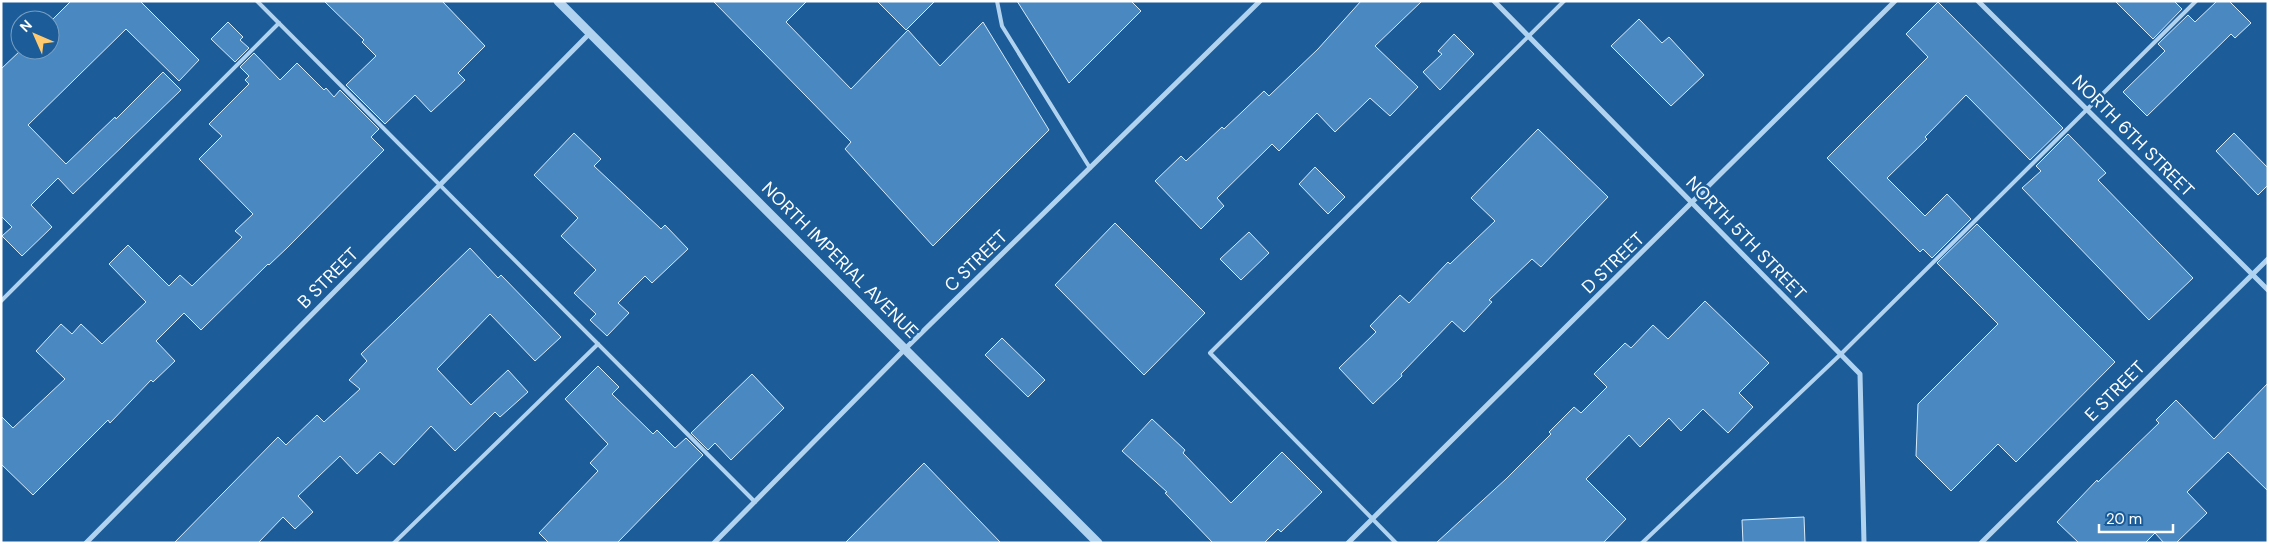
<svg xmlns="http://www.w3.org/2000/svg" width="2269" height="544" viewBox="0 0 2269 544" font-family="'DM Sans',sans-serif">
<rect width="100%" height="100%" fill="#1c5d99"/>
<g fill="#4988c0" stroke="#d8ebfb">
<path d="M 71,1 L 140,1 L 199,60 L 179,81 L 126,29 L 28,125 L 66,164 L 115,117 L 116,119 L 163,72 L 181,90 L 73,194 L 58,178 L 31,205 L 52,227 L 22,256 L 2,236 L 12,227 L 1,216 L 1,69 L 21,50 L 50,50 L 50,22 Z"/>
<path d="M 324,1 L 442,1 L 485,46 L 458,73 L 465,80 L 431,112 L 415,95 L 385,124 L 346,85 L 376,56 L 362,42 L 364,40 Z"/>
<path d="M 713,1 L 807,1 L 786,22 L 851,89 L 908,30 L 940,66 L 983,22 L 1049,130 L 933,246 L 845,149 L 851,142 Z"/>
<path d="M 877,1 L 935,1 L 906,30 Z"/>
<path d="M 1017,1 L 1131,1 L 1141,11 L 1069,83 Z"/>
<path d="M 1361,1 L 1422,1 L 1375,46 L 1418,87 L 1390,116 L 1370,98 L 1335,132 L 1317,113 L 1279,151 L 1272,144 L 1217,198 L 1224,206 L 1201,229 L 1155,181 L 1181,156 L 1186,161 L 1222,127 L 1224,129 L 1264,91 L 1269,96 L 1318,49 Z"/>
<path d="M 2115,1 L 2174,1 L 2182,9 L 2153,39 Z"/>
<path d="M 2217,1 L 2229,1 L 2251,23 L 2235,38 L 2231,34 L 2147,116 L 2123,92 L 2165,51 L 2158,44 L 2188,15 L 2195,22 Z"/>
<path d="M 1938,2 L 2063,128 L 2030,160 L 1966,95 L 1925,137 L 1927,139 L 1887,178 L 1925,216 L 1947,194 L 1971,219 L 1932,258 L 1923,249 L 1920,252 L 1827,158 L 1928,57 L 1906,34 Z"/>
<path d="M 1639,19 L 1662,43 L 1669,37 L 1704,75 L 1671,106 L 1611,46 Z"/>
<path d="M 228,22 L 243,37 L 240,40 L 249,48 L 235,62 L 211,39 Z"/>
<path d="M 1454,34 L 1474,54 L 1440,90 L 1423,72 L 1442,54 L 1438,51 Z"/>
<path d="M 254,53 L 280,80 L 297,63 L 324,90 L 326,88 L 334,97 L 340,90 L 379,129 L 371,137 L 384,150 L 288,247 L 269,265 L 268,264 L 201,330 L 184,313 L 156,341 L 175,361 L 153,382 L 151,380 L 110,423 L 108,420 L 33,495 L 1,464 L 1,416 L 13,428 L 65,379 L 36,351 L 61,324 L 72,334 L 81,324 L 102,344 L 146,302 L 109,264 L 128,245 L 169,286 L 180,275 L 192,286 L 242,237 L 235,231 L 253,214 L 199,159 L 222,136 L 209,124 L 249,84 L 245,80 L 249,76 L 240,67 Z"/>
<path d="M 1538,129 L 1608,197 L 1541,267 L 1532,259 L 1489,300 L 1492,302 L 1464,332 L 1452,321 L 1401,374 L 1402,376 L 1373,404 L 1339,368 L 1376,332 L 1370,326 L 1400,295 L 1409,303 L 1448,262 L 1450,264 L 1495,221 L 1471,198 Z"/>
<path d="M 574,133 L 601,159 L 594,166 L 661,229 L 665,225 L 688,249 L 652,283 L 645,276 L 618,303 L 629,313 L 607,336 L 590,320 L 596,314 L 574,293 L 596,270 L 561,236 L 578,218 L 534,175 Z"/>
<path d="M 2234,133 L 2268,168 L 2268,185 L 2258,195 L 2216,151 Z"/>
<path d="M 2068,134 L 2106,173 L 2098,180 L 2193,278 L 2149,320 L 2022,188 L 2041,171 L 2036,166 Z"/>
<path d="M 1315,167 L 1345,197 L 1328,214 L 1299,184 Z"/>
<path d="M 1115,223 L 1205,313 L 1144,375 L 1055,285 Z"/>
<path d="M 1977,224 L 2115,362 L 2016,462 L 1998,444 L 1951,491 L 1916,456 L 1918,404 L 1998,324 L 1937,263 Z"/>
<path d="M 1249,232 L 1269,253 L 1241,280 L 1220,259 Z"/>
<path d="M 470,248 L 498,278 L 501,275 L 561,337 L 535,361 L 490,314 L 437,369 L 471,405 L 508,370 L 528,392 L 500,417 L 495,412 L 455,451 L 431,426 L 394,465 L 380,452 L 357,474 L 340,456 L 298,496 L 313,512 L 295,529 L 283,517 L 258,543 L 174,543 L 278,437 L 286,445 L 317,415 L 324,422 L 360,389 L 349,380 L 367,361 L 361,354 Z"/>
<path d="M 1705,301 L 1769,363 L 1739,393 L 1753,407 L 1728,433 L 1703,409 L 1681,431 L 1669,418 L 1640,447 L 1629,435 L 1586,479 L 1626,519 L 1603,543 L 1436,543 L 1506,479 L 1551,434 L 1549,432 L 1574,407 L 1581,413 L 1607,387 L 1594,374 L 1625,343 L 1631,348 L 1653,325 L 1668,339 Z"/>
<path d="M 1002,338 L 1045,380 L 1028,397 L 985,355 Z"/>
<path d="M 598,366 L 619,387 L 612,394 L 653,434 L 657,430 L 675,448 L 686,438 L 703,455 L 617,543 L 549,543 L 539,533 L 598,471 L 590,463 L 608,444 L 565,399 Z"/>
<path d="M 752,374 L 784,408 L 731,460 L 715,443 L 708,450 L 691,433 Z"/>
<path d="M 2268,383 L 2268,491 L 2228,452 L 2187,492 L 2207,513 L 2176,543 L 2164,543 L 2155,533 L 2145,543 L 2079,543 L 2057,522 L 2097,480 L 2098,482 L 2159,423 L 2156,420 L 2176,400 L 2214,439 Z"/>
<path d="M 1152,419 L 1185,450 L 1183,453 L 1231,503 L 1282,452 L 1322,492 L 1281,532 L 1278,529 L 1264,543 L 1213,543 L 1165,493 L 1167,492 L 1122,451 Z"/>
<path d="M 924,463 L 1001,543 L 845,543 Z"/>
<path d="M 1804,517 L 1805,543 L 1743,543 L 1742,520 Z"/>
</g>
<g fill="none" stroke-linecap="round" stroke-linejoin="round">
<g stroke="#b1d3f0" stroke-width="4">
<path d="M 257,1 L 755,502"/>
<path d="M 997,1 L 1002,26 L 1090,168"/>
<path d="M 1,301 L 279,23"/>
<path d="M 394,543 L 598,344"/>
<path d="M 1396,543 L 1210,353 L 1564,1"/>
<path d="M 1642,543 L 1841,354 L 2196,1"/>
</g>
<g stroke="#b1d3f0" stroke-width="5">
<path d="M 1494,1 L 1860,374 L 1864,543"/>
<path d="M 1978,1 L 2268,290"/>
<path d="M 86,543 L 590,33"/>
<path d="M 714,543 L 905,349 L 1260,1"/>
<path d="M 1348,543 L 1895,1"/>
<path d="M 1981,543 L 2268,259"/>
</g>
<path stroke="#b1d3f0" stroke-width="9" d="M 558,1 L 1098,543"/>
</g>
<g text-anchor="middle" stroke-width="5" stroke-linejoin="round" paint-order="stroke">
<g font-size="18" fill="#fff" stroke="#1c5d99">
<text transform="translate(2133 136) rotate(45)" y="6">NORTH 6TH STREET</text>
<text transform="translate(1746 238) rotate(46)" y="6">NORTH 5TH STREET</text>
<text transform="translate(840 260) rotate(45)" y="6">NORTH IMPERIAL AVENUE</text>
<text transform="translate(976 261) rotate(-44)" y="6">C STREET</text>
<text transform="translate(1613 263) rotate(-44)" y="6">D STREET</text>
<text transform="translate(328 278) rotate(-45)" y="6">B STREET</text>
<text transform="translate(2115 391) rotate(-45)" y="6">E STREET</text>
</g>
</g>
<rect width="2269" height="544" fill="none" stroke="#ffffff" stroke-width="5"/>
<g transform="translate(35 35) rotate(315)"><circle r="24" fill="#1c5d99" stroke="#779ec2"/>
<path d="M0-4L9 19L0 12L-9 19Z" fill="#ffca70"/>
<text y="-8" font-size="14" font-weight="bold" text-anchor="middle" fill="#ffffff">N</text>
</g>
<path d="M2099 524v8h74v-8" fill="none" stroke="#ffffff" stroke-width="2.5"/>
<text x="2106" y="524" font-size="15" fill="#ffffff" stroke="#1c5d99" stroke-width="4" paint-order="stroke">20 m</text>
</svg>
